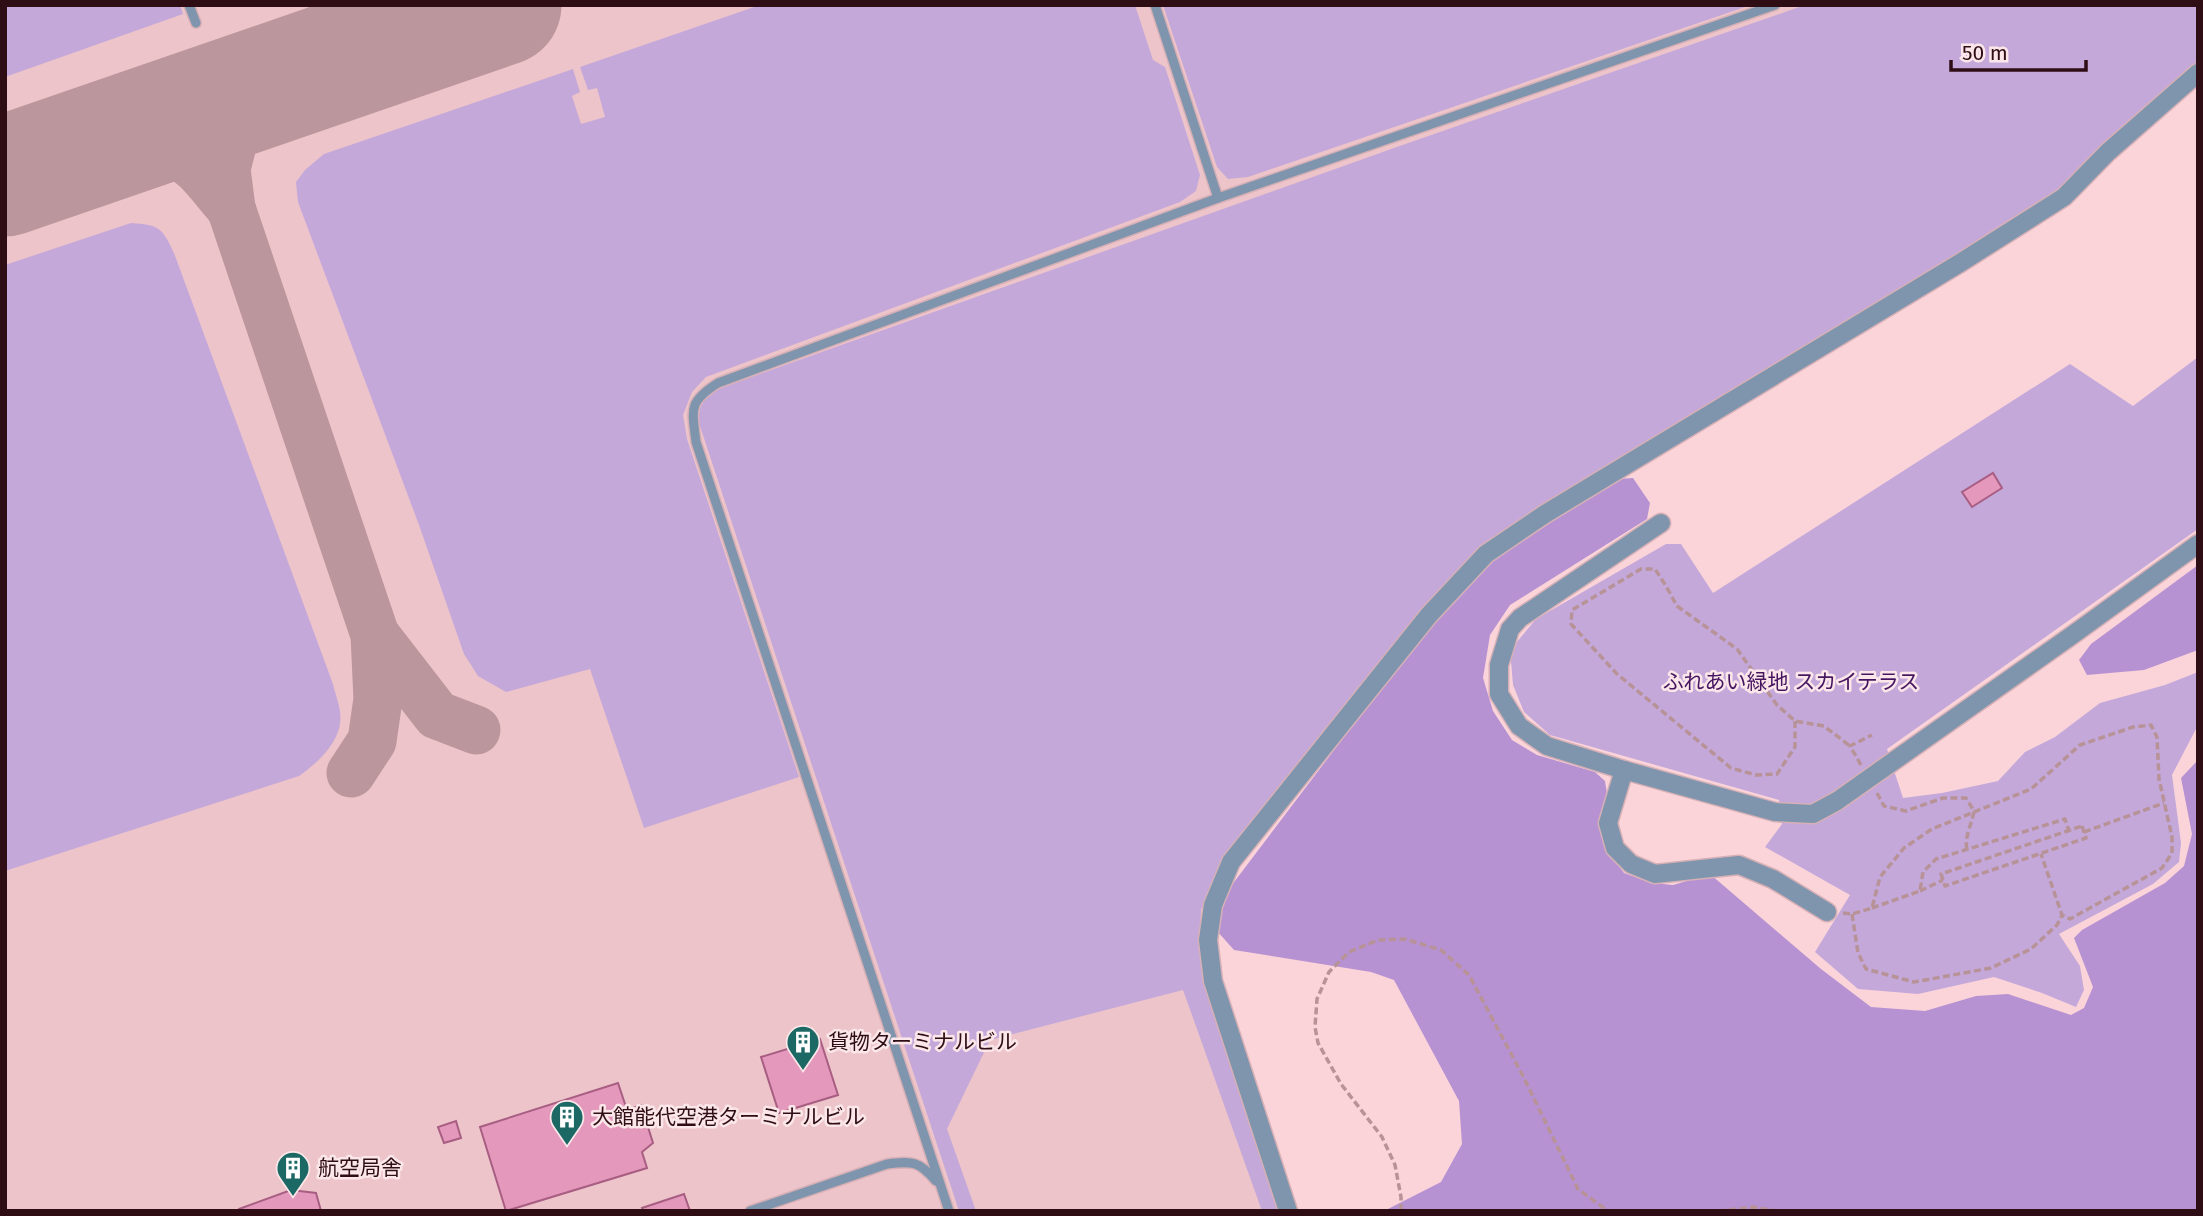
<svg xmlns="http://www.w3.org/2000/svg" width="2203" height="1216" viewBox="0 0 2203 1216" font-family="'Fira Sans','Noto Sans JP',sans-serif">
<rect width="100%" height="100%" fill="#fbd4d9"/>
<path fill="#edc4c9" d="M 5,5 L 2198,5 L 1109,720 L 1217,971 L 1297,1211 L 5,1211 Z"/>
<g fill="#c4a8da">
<path d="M 5,5 L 180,5 L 183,14 L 5,77 Z"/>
<path d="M 760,5 L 1135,5 L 1153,60 L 1165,67 L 1200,175 L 1196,191 L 1180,202 L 706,377 L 692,392 L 683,415 L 687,439 L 799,777 L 644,828 L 590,669 L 506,692 L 478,676 L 464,654 L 419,525 L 298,202 L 296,182 L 305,170 L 324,154 L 573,69 L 580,92 L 572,96 L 581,124 L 605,117 L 597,88 L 588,90 L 580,67 Z"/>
<path d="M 1163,5 L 1751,5 L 1248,177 L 1228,179 L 1217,167 Z"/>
<path d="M 1805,5 L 2198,5 L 2198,63 L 2121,130 L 2065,187 L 1441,590 L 1389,650 L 1232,847 L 1201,910 L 1200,943 L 1280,1211 L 1262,1211 L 1183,990 L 990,1040 L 947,1129 L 976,1211 L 959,1211 L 698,420 L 701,403 L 712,391 L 1394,148 Z"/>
<path d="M 131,223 C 159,225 162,227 174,253 L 333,684 C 335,693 339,703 340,712 C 344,739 319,762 299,776 L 5,871 L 5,265 Z"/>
<path d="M 2198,357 L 2198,529 L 1887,749 L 1903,798 L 1942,793 L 1998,781 L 2025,752 L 2055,737 L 2100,703 L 2165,685 L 2198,672 L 2198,725 L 2172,775 L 2181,843 L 2179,862 L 2153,884 L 2059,934 L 2080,966 L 2084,990 L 2076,1007 L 2042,993 L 1994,977 L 1918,994 L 1858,989 L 1815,952 L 1850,895 L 1765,847 L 1782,824 L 1779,800 L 1550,735 L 1524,712 L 1513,685 L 1510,650 L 1536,619 L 1666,544 L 1681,544 L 1713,593 L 2070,364 L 2133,406 Z"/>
</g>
<g fill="#b792d3">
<path d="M 1633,478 L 1650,503 L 1647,519 L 1510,605 L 1490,635 L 1483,678 L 1493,711 L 1512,740 L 1537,755 L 1595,772 L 1605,781 L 1607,794 L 1602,827 L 1608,851 L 1624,873 L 1652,883 L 1673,885 L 1710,874 L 1821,969 L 1871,1007 L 1925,1011 L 1976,996 L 2008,994 L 2071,1015 L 2084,1008 L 2093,987 L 2074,938 L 2082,930 L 2165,883 L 2184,866 L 2192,834 L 2181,778 L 2198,760 L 2198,1211 L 1384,1211 L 1441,1182 L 1462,1144 L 1459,1101 L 1394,980 L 1371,972 L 1234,950 L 1217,931 L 1225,894 L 1400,663 L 1490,559 L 1619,479 Z"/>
<path d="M 2198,565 L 2198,650 L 2144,670 L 2087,675 L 2079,660 L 2091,644 Z"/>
</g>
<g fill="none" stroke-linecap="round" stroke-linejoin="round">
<g stroke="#bb969c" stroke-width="49">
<path d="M 290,78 L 249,111 L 235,133 L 226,169 L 231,208 L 375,635 L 378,699 L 372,741 L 351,773"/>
<path d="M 99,144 C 134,144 171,143 198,170 C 210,182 220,196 231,208"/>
<path d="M 375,635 L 437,715 L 476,730"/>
</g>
<path stroke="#bb969c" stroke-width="121" d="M 5,176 L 501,5"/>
</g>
<g fill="#e499bc" stroke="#a85d82" stroke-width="2">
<path d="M 1993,473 L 2002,488 L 1972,507 L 1962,492 Z"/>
<path d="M 820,1039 L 838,1095 L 779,1113 L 761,1057 Z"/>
<path d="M 618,1083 L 627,1110 L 641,1105 L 653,1143 L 642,1152 L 647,1168 L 506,1211 L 480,1127 Z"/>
<path d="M 456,1121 L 461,1138 L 444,1143 L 438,1127 Z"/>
<path d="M 291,1190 L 316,1193 L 321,1211 L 239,1211 L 239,1209 Z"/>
<path d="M 684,1194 L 690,1211 L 643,1211 L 642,1208 Z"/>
</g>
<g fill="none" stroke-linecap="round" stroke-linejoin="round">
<defs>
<g id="service">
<path d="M 189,5 L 196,23"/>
<path d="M 1155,5 L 1218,198"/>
<path d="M 750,1211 L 887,1164 C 913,1161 919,1161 936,1181"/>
<path d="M 949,1211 L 696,442 C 692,409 688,402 718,383 L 1218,198 L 1775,5"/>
</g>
<g id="minor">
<path d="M 1661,523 L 1520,618 L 1510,629 L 1499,665 L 1499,694 L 1519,726 L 1547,746 L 1624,770 L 1775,812 L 1813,814 L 1837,801 L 2071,636 L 2198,544"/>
<path d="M 1624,770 L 1608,823 L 1615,848 L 1631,864 L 1655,874 L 1739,865 L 1773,879 L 1827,912"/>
<path d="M 1288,1211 L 1213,981 L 1208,940 L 1213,905 L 1231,862 L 1429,615 L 1486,554 L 1545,514 L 1960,263 L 2064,197 L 2108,152 L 2198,73"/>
</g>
</defs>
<use href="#service" stroke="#d6b0b6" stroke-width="12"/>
<use href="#minor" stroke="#d6b0b6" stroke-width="21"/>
<g stroke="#b79297" stroke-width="3.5" stroke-dasharray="7 3.5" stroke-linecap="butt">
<path d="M 1795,721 L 1795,747 L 1777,774 L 1756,775 L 1731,768 L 1617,674 L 1571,624 L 1572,610 L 1641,569 L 1655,569 L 1666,586 L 1677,606 L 1737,649 L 1777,705 L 1795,721 L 1824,726 L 1850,746"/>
<path d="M 1861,765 L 1850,746 L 1872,735"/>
<path d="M 1877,793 L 1884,806 L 1906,811 L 1943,798 L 1966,798 L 1974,811 C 1972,824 1964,837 1967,850"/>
<path d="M 2082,826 L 2086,838 L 1945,886 L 1941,874 Z"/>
<path d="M 2084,832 L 2164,803"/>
<path d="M 1920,891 L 1943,880"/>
<path d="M 1872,908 L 1920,891 L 1923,872 L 1936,859 L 2065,819 L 2069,831"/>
<path d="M 1843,913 L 1852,914 L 1872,908 L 1880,877 L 1904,848 L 1932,829 L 2031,789 L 2080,745 L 2133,727 L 2151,725 L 2157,737 L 2159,779 L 2172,837 L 2172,853 L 2162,868 L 2070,919 L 2062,915 L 2041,854"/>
<path d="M 1852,914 L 1858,953 L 1866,969 L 1914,982 L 1991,968 L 2031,949 L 2057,925 L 2062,915"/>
<path d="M 1401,1211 L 1401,1197 L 1395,1165 L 1382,1137 L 1341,1084 L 1318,1043 L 1315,1027 L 1317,999 L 1329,972 L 1349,952 L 1378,940 L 1405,939 L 1441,950 L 1469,975 L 1523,1076 L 1578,1189 L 1608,1211"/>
<path d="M 1719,1211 L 1753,1207 L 1777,1211"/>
</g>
<use href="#service" stroke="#7e95ad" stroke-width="9"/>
<use href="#minor" stroke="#7e95ad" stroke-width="18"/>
</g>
<defs>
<symbol id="building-pin" viewBox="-11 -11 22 30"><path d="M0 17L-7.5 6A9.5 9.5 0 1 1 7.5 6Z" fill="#1c6864" stroke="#fbe7e9"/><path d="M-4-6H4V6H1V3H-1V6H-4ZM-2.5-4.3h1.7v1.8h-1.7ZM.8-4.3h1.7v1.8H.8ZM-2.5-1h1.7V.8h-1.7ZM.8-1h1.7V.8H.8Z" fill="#fff"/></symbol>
</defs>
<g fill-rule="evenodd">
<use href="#building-pin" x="784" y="1023" width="38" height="52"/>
<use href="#building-pin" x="548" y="1098" width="38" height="52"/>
<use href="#building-pin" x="274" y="1149" width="38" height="52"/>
</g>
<g text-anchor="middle" stroke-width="5" stroke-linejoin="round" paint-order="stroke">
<g font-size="21" fill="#461561" stroke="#fbe7e9">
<text x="1791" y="689">ふれあい緑地 スカイテラス</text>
</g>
<g font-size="21" fill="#2e0d14" stroke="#fbe7e9" text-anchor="start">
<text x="828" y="1049">貨物ターミナルビル</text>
<text x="592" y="1124">大館能代空港ターミナルビル</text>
<text x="318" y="1175">航空局舎</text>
</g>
</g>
<rect width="2203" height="1216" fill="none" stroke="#2e0d14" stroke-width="14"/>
<path d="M1951 60v10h135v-10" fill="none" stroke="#2e0d14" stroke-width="3.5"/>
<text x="1962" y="60" font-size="21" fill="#2e0d14" stroke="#fbe7e9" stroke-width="5" paint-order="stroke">50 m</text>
</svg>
